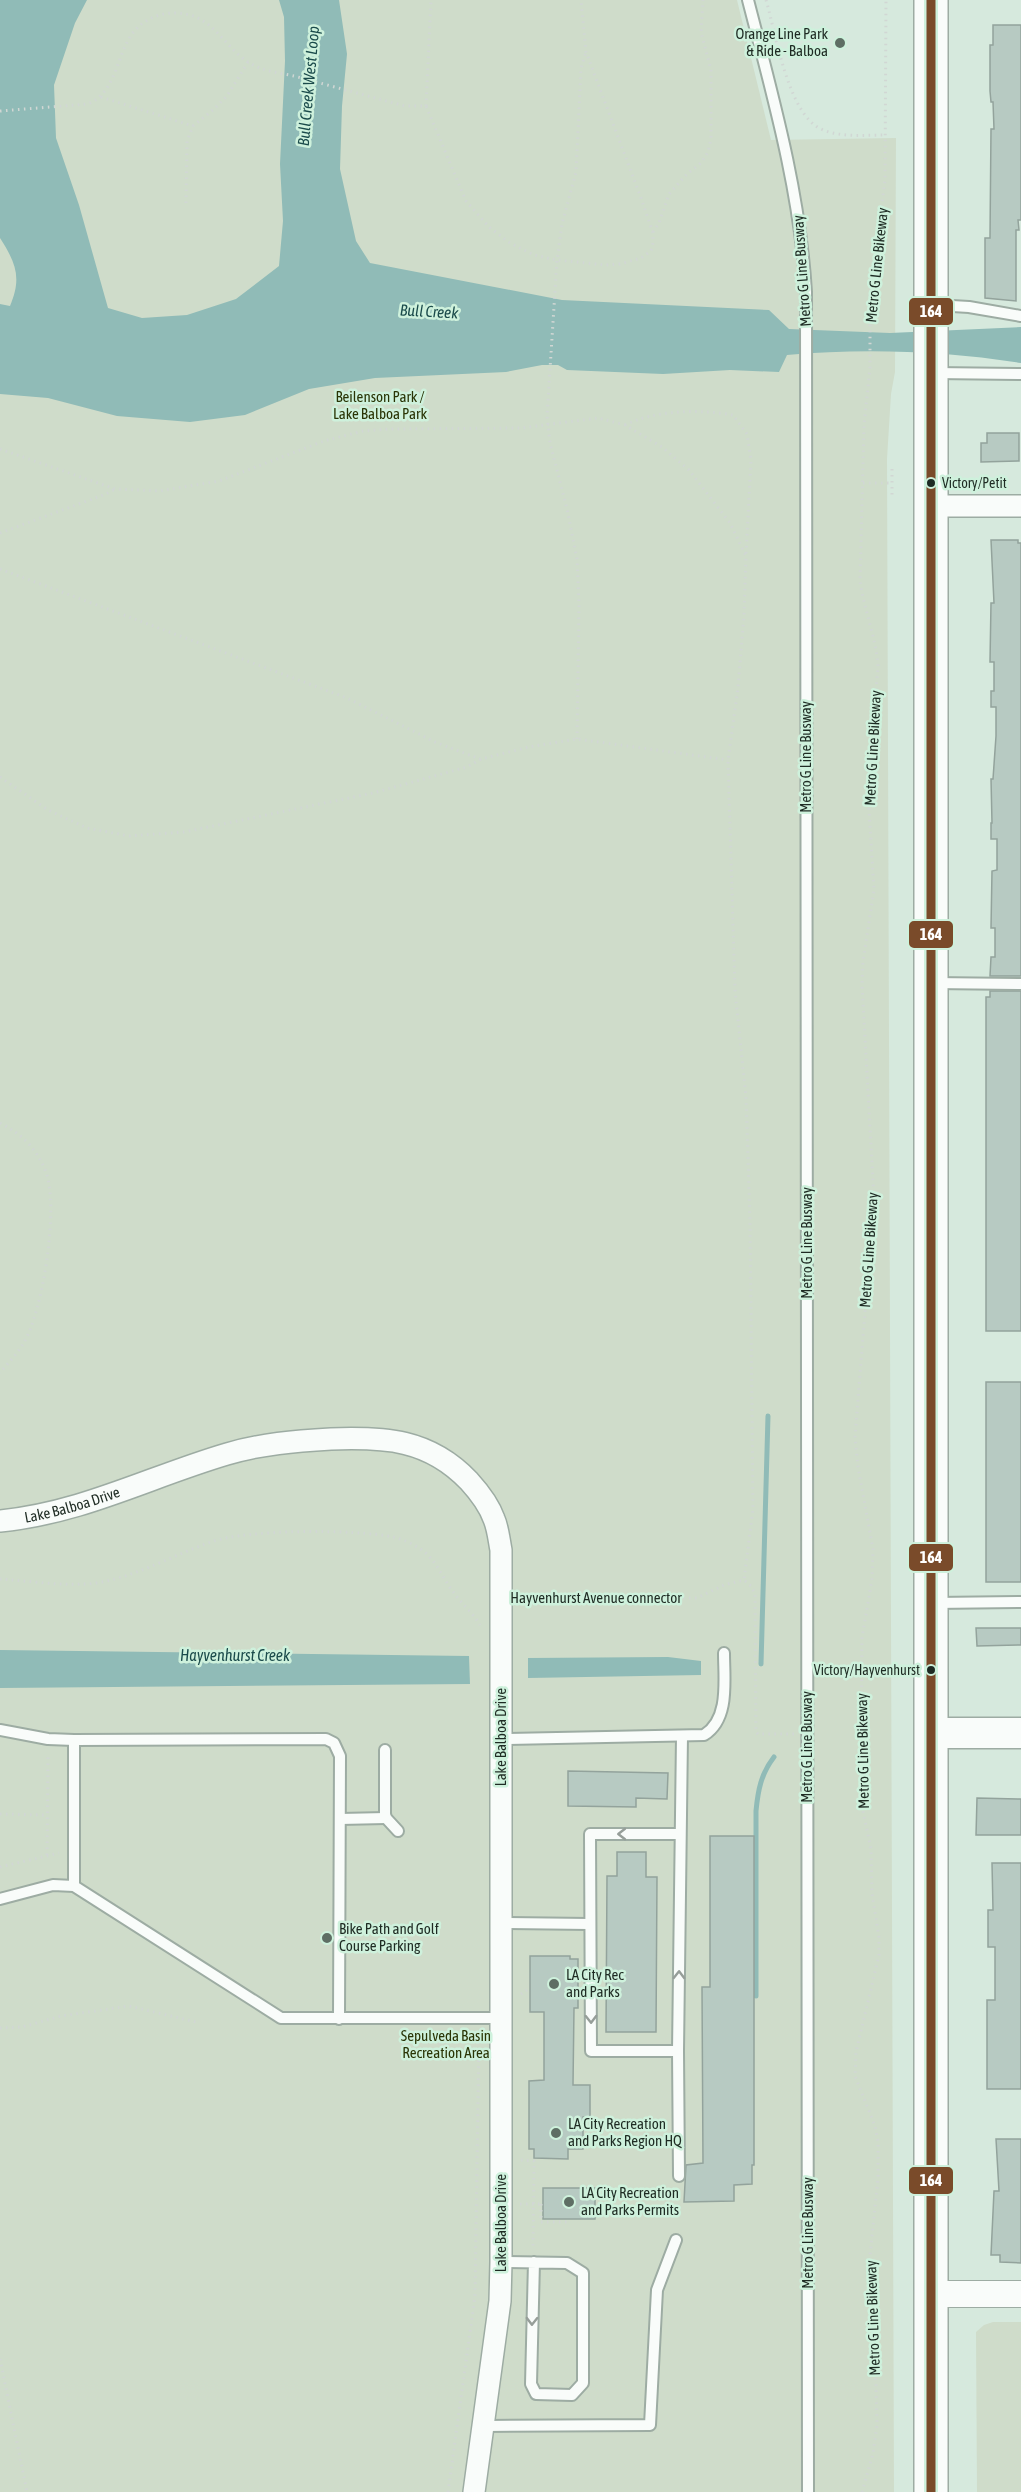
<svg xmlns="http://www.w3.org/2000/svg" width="1021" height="2492" viewBox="0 0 1021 2492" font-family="'Asap Condensed',sans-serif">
<rect width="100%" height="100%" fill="#d6e9dd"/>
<g fill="#cfdcca">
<path d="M 0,0 L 737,0 L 771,140 L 896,138 L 895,372 L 891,394 L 887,459 L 894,2492 L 0,2492 Z"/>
<path d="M 993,2322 L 1021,2322 L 1021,2492 L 977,2492 L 976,2332 L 984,2325 Z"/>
</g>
<g fill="#90bbb7">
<path d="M 0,0 L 87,0 L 75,23 L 54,85 L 56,138 L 79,205 L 108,308 L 142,318 L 187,315 L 236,299 L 279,266 L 283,221 L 280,164 L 285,61 L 284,17 L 279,0 L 339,0 L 347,54 L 342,106 L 340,169 L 356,241 L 370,263 L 562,300 L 769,310 L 789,329 L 890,333 L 1021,327 L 1021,363 C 944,351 865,348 787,355 L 779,372 L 730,370 L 663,374 L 567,370 L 558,365 L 542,365 L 506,372 L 375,378 L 309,389 L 245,415 L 190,422 L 117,416 L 48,398 L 0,394 L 0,304 L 10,306 C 22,278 16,263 0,238 Z"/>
<path d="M 0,1650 L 469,1656 L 470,1684 L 0,1688 Z"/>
<path d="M 668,1657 L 701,1661 L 701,1675 L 528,1678 L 528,1658 Z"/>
</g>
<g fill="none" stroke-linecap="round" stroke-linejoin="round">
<g stroke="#90bbb7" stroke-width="5">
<path d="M 761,1664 L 768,1416"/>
<path d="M 756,1996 L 756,1811 C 758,1790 761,1774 774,1757"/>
</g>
</g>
<g fill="#b7cac2" stroke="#93a39c" stroke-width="1.5">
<path d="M 993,25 L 1021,25 L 1021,220 L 1018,220 L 1019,230 L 1016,230 L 1016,301 L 985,298 L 985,238 L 990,238 L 991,129 L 994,129 L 993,102 L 991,102 L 990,91 L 990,45 L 993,45 Z"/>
<path d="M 987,433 L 1019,433 L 1019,461 L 981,462 L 981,443 L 987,443 Z"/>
<path d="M 991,540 L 1018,540 L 1018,543 L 1021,543 L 1021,976 L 990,976 L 991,957 L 995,957 L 995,928 L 991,928 L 992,871 L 997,870 L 997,839 L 991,839 L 991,823 L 992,823 L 991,779 L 993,779 L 996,736 L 996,707 L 991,707 L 991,691 L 994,691 L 994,662 L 990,662 L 991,603 L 994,603 Z"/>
<path d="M 990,991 L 1021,991 L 1021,1331 L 986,1331 L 986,997 L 990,997 Z"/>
<rect x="986" y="1382" width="35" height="200"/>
<path d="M 976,1628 L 1021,1628 L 1021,1645 L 977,1646 Z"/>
<path d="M 568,1771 L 668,1773 L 667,1799 L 636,1798 L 636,1807 L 568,1806 Z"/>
<path d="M 977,1798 L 1021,1799 L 1021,1835 L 976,1835 Z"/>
<path d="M 710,1836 L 754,1836 L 754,2165 L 752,2165 L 752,2184 L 734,2185 L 734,2201 L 684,2202 L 686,2165 L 703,2163 L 702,1987 L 710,1987 Z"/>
<path d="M 617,1852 L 646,1852 L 646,1877 L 657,1877 L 656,2032 L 606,2032 L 607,1876 L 617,1876 Z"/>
<path d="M 992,1863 L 1021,1863 L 1021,2089 L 987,2089 L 987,2000 L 995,2000 L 995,1947 L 988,1947 L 988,1910 L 993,1910 Z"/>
<path d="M 530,1956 L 570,1956 L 570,1959 L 578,1959 L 578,2008 L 574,2008 L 573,2085 L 590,2085 L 590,2117 L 583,2117 L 583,2149 L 568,2149 L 568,2159 L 534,2158 L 534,2149 L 529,2149 L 529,2081 L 544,2080 L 544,2012 L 530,2012 Z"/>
<path d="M 996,2139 L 1021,2139 L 1021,2263 L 1000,2262 L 1000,2255 L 991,2255 L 994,2191 L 999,2191 Z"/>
<rect x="543" y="2188" width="52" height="31"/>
</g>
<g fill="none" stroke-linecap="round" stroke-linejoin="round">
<defs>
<g id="service">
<path d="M 748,0 C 773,97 800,192 806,292 L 808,2492"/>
<path d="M 935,305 L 969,307 L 1021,316"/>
<path d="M 934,373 L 1021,374"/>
<path d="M 933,983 L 1021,984"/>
<path d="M 934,1603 L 1021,1602"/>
<path d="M 0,1730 L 48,1739 L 74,1740"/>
<path d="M 502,1739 L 704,1735 C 730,1719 724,1680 724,1653"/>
<path d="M 385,1750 L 385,1814 L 386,1818 L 398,1831"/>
<path d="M 340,1819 L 386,1818"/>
<path d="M 680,1834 L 590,1834 L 591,2051 L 678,2051 L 682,1736"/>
<path d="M 74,1886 L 74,1740 L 326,1739 L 334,1743 L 340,1756 L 339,2019"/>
<path d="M 0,1899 L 53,1885 L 74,1886 L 281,2018 L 500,2018"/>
<path d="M 501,1923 L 589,1924"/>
<path d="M 678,2051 L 679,2176"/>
<path d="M 501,2262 L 567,2263 L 583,2273 L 583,2383 L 572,2395 L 536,2394 L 531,2384 L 534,2262"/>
<path d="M 485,2426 L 650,2425 L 657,2290 L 676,2240"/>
</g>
<g id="minor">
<path d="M 931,506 L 1021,506"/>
<path id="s1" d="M 0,1521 C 82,1513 149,1477 227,1454 C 260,1444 296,1441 331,1439 C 385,1437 429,1439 469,1481 C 479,1492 489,1505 494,1519 C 498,1528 499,1540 501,1550 L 501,2262 L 500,2301 L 474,2492"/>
</g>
<path id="tertiary" d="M 931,2294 L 1021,2294"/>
<path id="secondary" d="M 932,1733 L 1021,1733"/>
<path id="primary" d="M 931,0 L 931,2492"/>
</defs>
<use href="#service" stroke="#9daca3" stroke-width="14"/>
<use href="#minor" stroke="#9daca3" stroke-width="24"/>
<use href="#tertiary" stroke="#9daca3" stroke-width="28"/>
<use href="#secondary" stroke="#9daca3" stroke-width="33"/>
<use href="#primary" stroke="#9daca3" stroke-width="36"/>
<g stroke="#d1d7d4" stroke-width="3" stroke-dasharray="1.5 4.5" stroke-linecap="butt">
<path d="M 766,0 C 776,34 788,114 821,129 C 840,138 865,135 886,135"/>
<path d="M 101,97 L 193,126"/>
<path d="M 426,106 L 431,0"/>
<path d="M 0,111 L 88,104 C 123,89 114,40 146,21 C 159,13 175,11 190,15 C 217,23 227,50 250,63 C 262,71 280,73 294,76 C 331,86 368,96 405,106 L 426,106 L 466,201 L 489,227 L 510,243 L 534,255 L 557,260 L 605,265 L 620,264 L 641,258 L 651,251 L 653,243 L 653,233 L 641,198 L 586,52 L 581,0"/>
<path d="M 186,203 L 187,141 L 193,126 L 213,110 L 227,96 L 248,62"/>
<path d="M 653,232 L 659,223 L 669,194 L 687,174 L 701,163 L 708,152 L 711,139 L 711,70 L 701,32 L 703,0"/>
<path d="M 625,425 C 655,410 700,409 733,415 L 747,434 L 751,460 L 746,554"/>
<path d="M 0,449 L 115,489 L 160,491 L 219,481 L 324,441 L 363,431 L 389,429 L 521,428 L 598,418 L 625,425 L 662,447 L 689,470 L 730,523 L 746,556 L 744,615 L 738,688 L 728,760 L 735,991 L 746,1097 L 750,1219 L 753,1509 L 744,1580"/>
<path d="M 892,469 L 892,496"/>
<path d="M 863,483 L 892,483"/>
<path d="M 0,533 L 106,494 L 115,489"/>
<path d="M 0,569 L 347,698 L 435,742 L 480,759"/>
<path d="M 577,739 L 579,605 L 577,559 L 567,509 L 550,443 L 547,416 L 557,260 L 562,224 L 576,172 L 581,68 L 586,52"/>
<path d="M 0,777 L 48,810 L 87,828 L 129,836 L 184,832 L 373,793 L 467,767 L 481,759 L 529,747 L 577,739 L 728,760"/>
<path d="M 0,1123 C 22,1134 37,1149 46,1172 C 59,1208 43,1312 23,1344 C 17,1354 8,1363 0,1373"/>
<path d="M 0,1579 C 31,1581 65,1587 96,1583 C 136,1577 173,1555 211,1542 C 247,1529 355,1529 393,1537 C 403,1539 413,1544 422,1550 C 437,1561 443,1579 454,1593 C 462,1604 473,1613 480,1625"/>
<path d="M 521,1598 L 697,1598 L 724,1585 L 744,1580 L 751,1586 L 755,1594 L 756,1732 L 758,1734 L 794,1734"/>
<path d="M 0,1814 L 47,1815"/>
<path d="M 47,1855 L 48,1753"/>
<path d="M 0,1867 L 59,1853"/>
<path d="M 521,1994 L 527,1990"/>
<path d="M 0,2028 L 22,2027 L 61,2016 L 129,2006 L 196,2022"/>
<path d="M 431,2034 L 454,2058 L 478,2052"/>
<path d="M 521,2160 L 534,2161 L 533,2249"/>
<path d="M 520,2204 L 541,2204"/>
<path d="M 541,2204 L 541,2222 L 568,2222"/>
<path d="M 0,2359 L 27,2492"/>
<path d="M 448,2492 L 475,2296 L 479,2032"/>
<path d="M 862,2492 L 873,2454 L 877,2425 L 876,2384 L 869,2290 L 869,2265 L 878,2178 L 878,2142 L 875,2126 L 855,2076 L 856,2052 L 879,1955 L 879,1938 L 872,1893 L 871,1849 L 861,1802 L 862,1638 L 872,1579 L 873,1549 L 858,1467 L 855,1437 L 874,1199 L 862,984 L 863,961 L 874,890 L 868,793 L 878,666 C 876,637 864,610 860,581 L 864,425 L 870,368 L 870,296 L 885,180 L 886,0"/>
</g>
<use href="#service" stroke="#f9fcfa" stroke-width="10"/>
<use href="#minor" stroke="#f9fcfa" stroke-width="21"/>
<use href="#tertiary" stroke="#f9fcfa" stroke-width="26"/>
<use href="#secondary" stroke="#f9fcfa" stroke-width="30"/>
<use href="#primary" stroke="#f9fcfa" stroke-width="33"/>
<defs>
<path id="bus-1" d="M 931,0 L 931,2492"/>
</defs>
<use href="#bus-1" stroke="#cef1dc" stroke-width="14"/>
<use href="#bus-1" stroke="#7a4b2a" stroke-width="9"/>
</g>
<defs><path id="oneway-chevron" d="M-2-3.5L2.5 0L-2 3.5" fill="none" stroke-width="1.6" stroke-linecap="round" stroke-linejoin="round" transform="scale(1.5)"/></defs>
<g stroke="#969e99">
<use href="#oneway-chevron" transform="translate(622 1834) rotate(180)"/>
<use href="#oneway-chevron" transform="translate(679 1975) rotate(-89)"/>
<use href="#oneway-chevron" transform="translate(591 2019) rotate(89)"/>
<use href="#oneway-chevron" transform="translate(532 2321) rotate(91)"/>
</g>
<g fill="#5e6e64" stroke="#cef1dc" stroke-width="2">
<circle cx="840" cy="43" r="6"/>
<circle cx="327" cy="1938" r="6"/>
<circle cx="554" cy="1984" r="6"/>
<circle cx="556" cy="2133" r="6"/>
<circle cx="569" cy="2202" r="6"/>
</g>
<g fill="#1e2b23" stroke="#cef1dc" stroke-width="2">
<circle cx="931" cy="483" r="5"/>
<circle cx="931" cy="1670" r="5"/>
</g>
<g text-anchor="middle" stroke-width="5" stroke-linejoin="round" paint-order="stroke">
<g font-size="14" fill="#1e2b23" stroke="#cef1dc" text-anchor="start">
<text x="942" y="488">Victory/Petit</text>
<text x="920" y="1675" text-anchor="end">Victory/Hayvenhurst</text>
</g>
<g font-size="15" fill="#1e2b23" stroke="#cef1dc" text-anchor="start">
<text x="828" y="39" text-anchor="end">Orange Line Park<tspan x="828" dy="17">&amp; Ride - Balboa</tspan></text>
<text x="339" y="1934">Bike Path and Golf<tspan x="339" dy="17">Course Parking</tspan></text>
<text x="566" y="1980">LA City Rec<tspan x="566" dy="17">and Parks</tspan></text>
<text x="568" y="2129">LA City Recreation<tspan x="568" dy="17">and Parks Region HQ</tspan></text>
<text x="581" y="2198">LA City Recreation<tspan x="581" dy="17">and Parks Permits</tspan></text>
</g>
<g font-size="15" fill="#1e2b23" stroke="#cef1dc">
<text transform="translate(877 265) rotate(-84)" y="5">Metro G Line Bikeway</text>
<text transform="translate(802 271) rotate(-94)" y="5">Metro G Line Busway</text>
<text transform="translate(873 748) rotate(-87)" y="5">Metro G Line Bikeway</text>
<text transform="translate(806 757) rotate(-90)" y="5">Metro G Line Busway</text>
<text transform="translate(807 1243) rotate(-90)" y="5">Metro G Line Busway</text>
<text transform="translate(869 1250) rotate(-86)" y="5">Metro G Line Bikeway</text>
<text dy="5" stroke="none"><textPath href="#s1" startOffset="74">Lake Balboa Drive</textPath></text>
<text x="596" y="1603">Hayvenhurst Avenue connector</text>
<text transform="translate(501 1737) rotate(-90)" y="5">Lake Balboa Drive</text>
<text transform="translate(807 1747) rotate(-90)" y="5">Metro G Line Busway</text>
<text transform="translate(863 1751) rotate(-91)" y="5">Metro G Line Bikeway</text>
<text transform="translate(501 2223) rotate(-90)" y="5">Lake Balboa Drive</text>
<text transform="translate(808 2233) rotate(-90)" y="5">Metro G Line Busway</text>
<text transform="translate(873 2318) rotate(-92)" y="5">Metro G Line Bikeway</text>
</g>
<g font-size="15" fill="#293405" stroke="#cef1dc">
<text x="380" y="402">Beilenson Park /<tspan x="380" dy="17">Lake Balboa Park</tspan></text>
<text x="446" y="2041">Sepulveda Basin<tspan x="446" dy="17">Recreation Area</tspan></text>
</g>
<g font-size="16" font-style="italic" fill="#1b4b4b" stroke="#cef1dc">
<text transform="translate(308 86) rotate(-85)" y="6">Bull Creek West Loop</text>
<text transform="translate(429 311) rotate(3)" y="6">Bull Creek</text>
<text x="235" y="1661">Hayvenhurst Creek</text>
</g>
</g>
<g stroke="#cef1dc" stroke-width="2">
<rect x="908" y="297" width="46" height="29" rx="6" fill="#7a4b2a"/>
<rect x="908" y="920" width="46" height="29" rx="6" fill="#7a4b2a"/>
<rect x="908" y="1543" width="46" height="29" rx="6" fill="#7a4b2a"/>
<rect x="908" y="2166" width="46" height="29" rx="6" fill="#7a4b2a"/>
</g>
<g font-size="16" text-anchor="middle" font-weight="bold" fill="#fff">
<text x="931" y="317">164</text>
<text x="931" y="940">164</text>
<text x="931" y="1563">164</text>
<text x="931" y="2186">164</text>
</g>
</svg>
